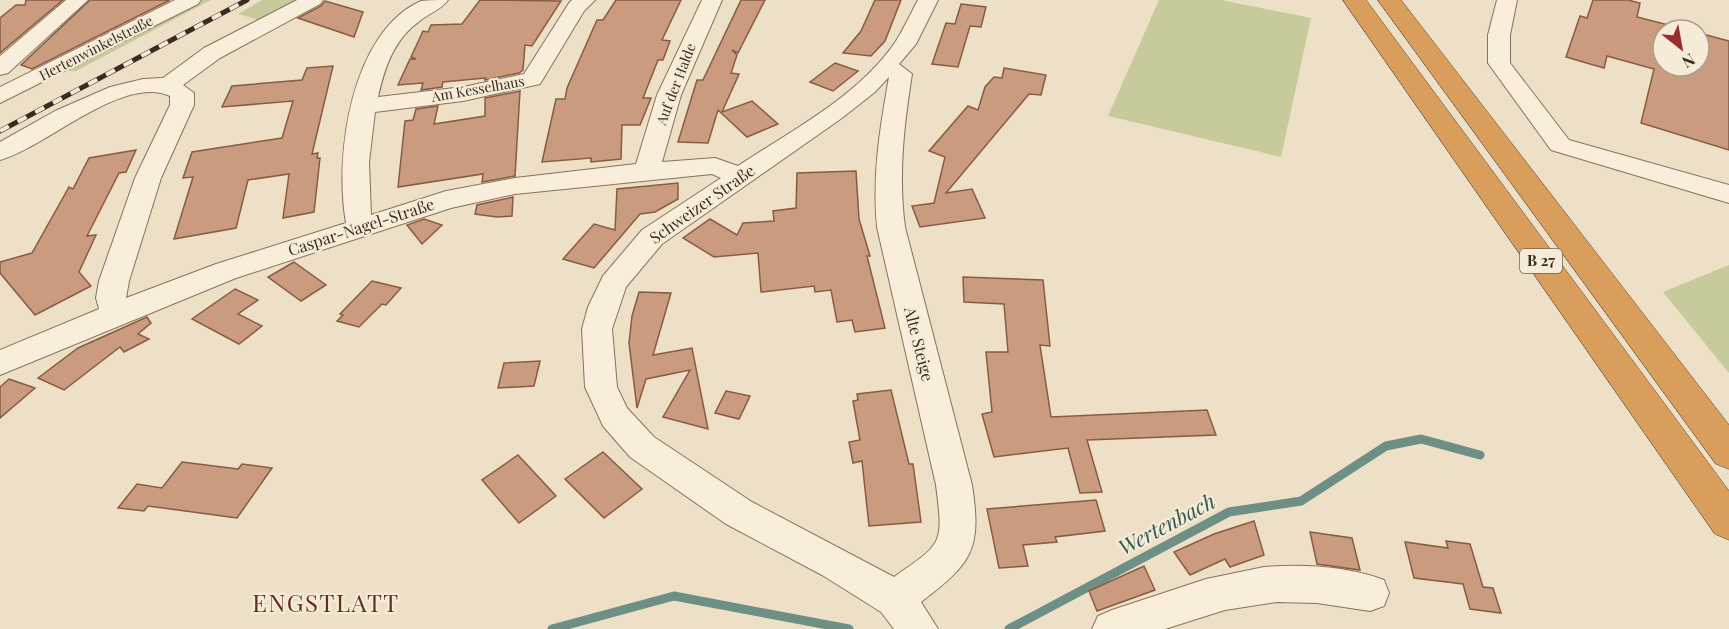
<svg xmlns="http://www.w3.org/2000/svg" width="1729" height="629" viewBox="0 0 1729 629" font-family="'Playfair Display',serif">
<rect width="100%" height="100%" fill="#ede0c7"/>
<g fill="#c7cb9b">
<path d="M 199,0 L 211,0 L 76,71 L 61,71 Z"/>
<path d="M 262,0 L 302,0 L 265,22 L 238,14 Z"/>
<path d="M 1159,0 L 1221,0 L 1311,18 L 1281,157 L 1108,116 Z"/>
<path d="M 1729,265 L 1729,373 L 1663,292 Z"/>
</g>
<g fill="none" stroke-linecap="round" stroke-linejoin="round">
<g stroke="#6e8f86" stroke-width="9">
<path d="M 552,629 L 674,596 L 849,629"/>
<path d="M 1009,629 L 1229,512 L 1301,501 L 1386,446 L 1421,439 L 1480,455"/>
</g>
</g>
<g fill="#ca9b7e" stroke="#875c43" stroke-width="1.5">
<path d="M 26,0 L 63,0 L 0,53 L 0,18 L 16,5 L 25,5 Z"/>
<path d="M 90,0 L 170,0 L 32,69 L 21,65 Z"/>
<path d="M 480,0 L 561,1 L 532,46 L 525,45 L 523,70 L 519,73 L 485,80 L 485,78 L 443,82 L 442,87 L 421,90 L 423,83 L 398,85 L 410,59 L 416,59 L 411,57 L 423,31 L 428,32 L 431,25 L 462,24 Z"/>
<path d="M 616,0 L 681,0 L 662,40 L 670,41 L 663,60 L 658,60 L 643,98 L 651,98 L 640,125 L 622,125 L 621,159 L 591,162 L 591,158 L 542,162 L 556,99 L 565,99 L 567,88 L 597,20 L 603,20 Z"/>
<path d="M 741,0 L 765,0 L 738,53 L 732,50 L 737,55 L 731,73 L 739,74 L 722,112 L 752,101 L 778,124 L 747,137 L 718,110 L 708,143 L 678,142 L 697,80 L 703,80 Z"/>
<path d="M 875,0 L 901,0 L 885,41 L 871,56 L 843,53 L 861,31 Z"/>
<path d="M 1593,0 L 1628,0 L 1640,3 L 1637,17 L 1688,30 L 1663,30 L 1663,66 L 1699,66 L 1699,33 L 1729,41 L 1729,150 L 1641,123 L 1654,69 L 1607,56 L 1604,68 L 1566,57 L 1580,16 L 1587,18 Z"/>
<path d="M 325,1 L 363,12 L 354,37 L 298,18 L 321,6 Z"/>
<path d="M 961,4 L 986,7 L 981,27 L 970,26 L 958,67 L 932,64 L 946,23 L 955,24 Z"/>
<path d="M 835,63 L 858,71 L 833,91 L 810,82 Z"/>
<path d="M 333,66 L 312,154 L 318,153 L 317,158 L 320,158 L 314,212 L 283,218 L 289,174 L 248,180 L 236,228 L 174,239 L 193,177 L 183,178 L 192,152 L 282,138 L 293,101 L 222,107 L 232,86 L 302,80 L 307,68 Z"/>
<path d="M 1004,68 L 1046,75 L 1041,95 L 1029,94 L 946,193 L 972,189 L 985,218 L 920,227 L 912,206 L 934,203 L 945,157 L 929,151 L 968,106 L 978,110 L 985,87 L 994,77 L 1002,78 Z"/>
<path d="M 520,91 L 515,176 L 482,182 L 483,174 L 398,187 L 405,121 L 413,120 L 416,109 L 438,106 L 434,124 L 485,116 L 485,98 Z"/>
<path d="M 136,150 L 126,172 L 119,173 L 87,236 L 96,235 L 79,272 L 91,286 L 35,315 L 0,273 L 0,262 L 32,253 L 69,187 L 73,189 L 89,158 Z"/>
<path d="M 856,171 L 859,219 L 870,256 L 867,256 L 885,328 L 855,332 L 852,320 L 837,322 L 831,290 L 815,292 L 814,286 L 761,292 L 758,253 L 714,257 L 683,238 L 710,219 L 737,235 L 743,223 L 774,221 L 773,211 L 796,208 L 797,173 Z"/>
<path d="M 678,183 L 678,199 L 655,212 L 640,214 L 594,268 L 563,259 L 594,224 L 615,230 L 617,189 Z"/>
<path d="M 513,197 L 512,216 L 497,217 L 475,214 L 477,205 Z"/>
<path d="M 424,219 L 442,225 L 422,244 L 407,225 Z"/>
<path d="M 294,262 L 326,285 L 301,301 L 268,277 Z"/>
<path d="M 963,277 L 1043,280 L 1050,346 L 1040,345 L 1051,417 L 1207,410 L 1216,435 L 1087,440 L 1102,492 L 1080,493 L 1068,448 L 994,457 L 982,414 L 992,412 L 986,352 L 1008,352 L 1004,304 L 964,302 Z"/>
<path d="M 372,281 L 401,288 L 386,305 L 382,304 L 359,327 L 337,321 L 343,315 L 340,314 Z"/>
<path d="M 235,289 L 258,300 L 238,314 L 262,326 L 239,344 L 192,319 Z"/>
<path d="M 639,292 L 671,293 L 653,355 L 692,348 L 708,429 L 663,417 L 690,370 L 646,379 L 637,408 L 629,343 L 632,316 Z"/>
<path d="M 147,317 L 151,323 L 138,334 L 149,339 L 124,352 L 120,347 L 64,390 L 38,378 L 78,348 Z"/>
<path d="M 540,361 L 534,386 L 498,388 L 504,363 Z"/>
<path d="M 9,379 L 35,388 L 0,418 L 0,387 Z"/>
<path d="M 891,390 L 909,464 L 913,464 L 921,522 L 869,526 L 862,461 L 853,463 L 849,442 L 860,440 L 853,401 L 858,400 L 857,394 Z"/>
<path d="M 726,391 L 750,396 L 739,419 L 715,413 Z"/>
<path d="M 603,452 L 642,489 L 604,518 L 565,479 Z"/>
<path d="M 518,455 L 556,496 L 519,523 L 482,480 Z"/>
<path d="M 182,462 L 238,469 L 242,464 L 272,468 L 237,518 L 148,506 L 144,511 L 118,508 L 137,484 L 162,488 Z"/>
<path d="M 1096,500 L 1105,531 L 1055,537 L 1057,542 L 1023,545 L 1028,566 L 999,568 L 987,509 Z"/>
<path d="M 1254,521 L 1264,555 L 1230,567 L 1225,559 L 1190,575 L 1174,552 L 1214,534 Z"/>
<path d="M 1310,532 L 1352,538 L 1360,570 L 1317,564 Z"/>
<path d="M 1446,541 L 1470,544 L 1483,587 L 1493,588 L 1501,613 L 1470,609 L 1463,584 L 1414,578 L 1405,542 L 1448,548 Z"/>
<path d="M 1144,566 L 1155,590 L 1097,611 L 1089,591 Z"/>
</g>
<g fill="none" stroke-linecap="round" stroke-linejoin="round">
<defs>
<g id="minor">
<path d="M 66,0 L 88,0 L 8,73 L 0,75 L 0,56 Z"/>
<path d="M 175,0 L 201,0 L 198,4 L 0,103 L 0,87 Z"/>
<path d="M 297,0 L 323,0 L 320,4 L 220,58 L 183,85 L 194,93 L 194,105 L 161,178 L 129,281 L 126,298 L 216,264 L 346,223 C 334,156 351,32 421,1 C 428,0 440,0 448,0 C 442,9 430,13 421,20 C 394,39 385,66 378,97 L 463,87 L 524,74 L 569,3 L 572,0 L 595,0 L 584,11 L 540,84 L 463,101 L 375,112 L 369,162 L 371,215 L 446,191 L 515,178 L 636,164 L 657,95 L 702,0 L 722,0 L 681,95 L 662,162 L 715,158 L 738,166 C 792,130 859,96 896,41 C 904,28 911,13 918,0 L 938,0 L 916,44 L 899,64 L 912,74 C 904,125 898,175 905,227 L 972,485 C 982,550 972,563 921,602 L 938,629 L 894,629 L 881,612 L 822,575 L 726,524 L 630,457 L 603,426 L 585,387 L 582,329 L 588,307 L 603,276 L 642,230 L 721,178 L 712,174 L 515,194 L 451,208 L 236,278 L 0,375 L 0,350 L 99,309 L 96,298 L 99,281 L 135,178 L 170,105 L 170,96 C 123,74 45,148 0,160 L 0,142 L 55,111 L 110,87 L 143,79 L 163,78 L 204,48 ZM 889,77 C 880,127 872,176 877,227 L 936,485 C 944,546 942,543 894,577 L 752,502 L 654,437 L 627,408 L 617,387 L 612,329 L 626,287 L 662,244 L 842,118 L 875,92 Z"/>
<path d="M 1497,0 L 1517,0 L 1510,35 L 1510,63 L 1569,140 L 1729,185 L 1729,203 L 1551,150 L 1488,63 L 1488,35 Z"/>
<path d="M 1264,567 C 1303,564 1347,566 1384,580 L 1389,593 L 1384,606 L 1370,611 L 1317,603 L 1277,602 L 1225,610 L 1165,629 L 1092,629 L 1098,616 L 1112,610 L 1206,579 Z"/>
</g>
<g id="highway">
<path d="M 1343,0 L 1366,0 L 1729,491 L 1729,540 L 1715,534 Z"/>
<path d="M 1378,0 L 1401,0 L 1729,425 L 1729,469 L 1716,464 Z"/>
</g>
</defs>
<use href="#minor" stroke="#88725d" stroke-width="2"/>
<use href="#highway" stroke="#564130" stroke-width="1"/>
<use href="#minor" fill="#f8eeda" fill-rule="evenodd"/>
<use href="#highway" fill="#d99e5b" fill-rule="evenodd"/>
<defs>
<path id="rail" d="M 0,131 L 247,0"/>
</defs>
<use href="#rail" stroke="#392b20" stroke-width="5"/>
<use href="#rail" stroke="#f5ebd6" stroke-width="4" stroke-dasharray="10" stroke-linecap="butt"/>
</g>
<g text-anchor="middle" stroke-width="4.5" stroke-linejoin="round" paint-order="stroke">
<g font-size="14" fill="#392b20" stroke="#f5ebd6">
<text transform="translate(96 48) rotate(-27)" y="5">Hertenwinkelstraße</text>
<text transform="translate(676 84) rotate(-69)" y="5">Auf der Halde</text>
<text transform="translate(478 89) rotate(-10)" y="5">Am Kesselhaus</text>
</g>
<rect fill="#f5ebd6" stroke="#716557" stroke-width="1.5" x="1520" y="249" width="42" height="24" rx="4.5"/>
<g font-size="15" font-weight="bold" fill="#392b20">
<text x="1541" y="266">B 27</text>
</g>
<g font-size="16" fill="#392b20" stroke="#f5ebd6">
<text transform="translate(702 204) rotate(-35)" y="6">Schweizer Straße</text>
<text transform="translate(361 227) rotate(-18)" y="6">Caspar-Nagel-Straße</text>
<text transform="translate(919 344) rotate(76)" y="6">Alte Steige</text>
</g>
<g font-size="21" font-style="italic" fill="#305854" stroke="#f5ebd6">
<text transform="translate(1167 525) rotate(-28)" y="7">Wertenbach</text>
</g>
<g font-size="24" letter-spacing="1.5" fill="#642d20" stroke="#f5ebd6">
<text x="326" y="612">ENGSTLATT</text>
</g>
</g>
<g transform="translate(1681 48) rotate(149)"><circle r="28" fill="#f5ebd6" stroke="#aa9e8d" stroke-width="1.5"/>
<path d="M0-4.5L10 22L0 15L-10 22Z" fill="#962e32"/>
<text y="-9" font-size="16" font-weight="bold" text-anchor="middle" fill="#392b20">N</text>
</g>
</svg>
